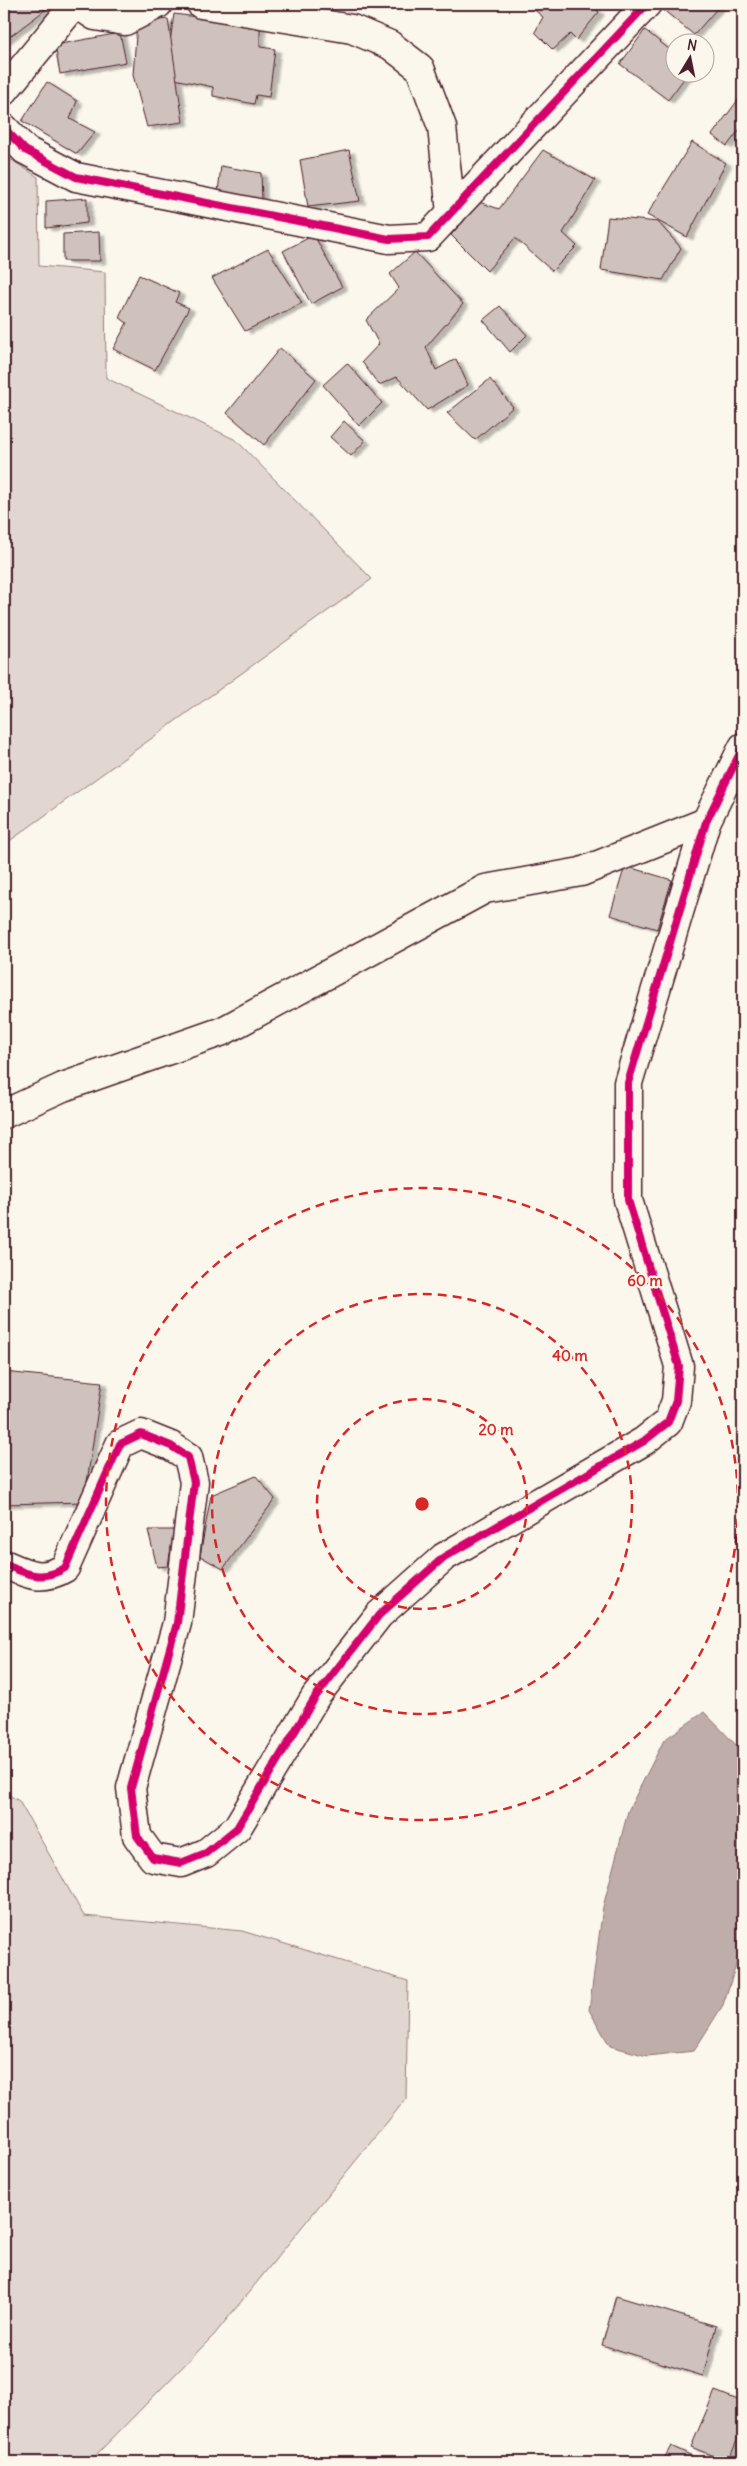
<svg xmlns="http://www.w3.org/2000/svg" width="747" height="2466" viewBox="0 0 747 2466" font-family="Delius,sans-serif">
<defs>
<filter id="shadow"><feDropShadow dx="5.5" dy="3" stdDeviation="1" flood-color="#0004"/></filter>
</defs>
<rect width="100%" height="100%" fill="#fbf7ec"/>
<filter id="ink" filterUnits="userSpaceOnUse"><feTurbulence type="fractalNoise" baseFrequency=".02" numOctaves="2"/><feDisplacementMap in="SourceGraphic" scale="10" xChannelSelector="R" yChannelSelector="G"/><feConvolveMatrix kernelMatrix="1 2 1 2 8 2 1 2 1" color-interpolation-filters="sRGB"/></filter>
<g filter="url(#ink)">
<g fill="#e2d7d0" stroke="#967b7e">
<path d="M 4,155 L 38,177 L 39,266 L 105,272 L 106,378 L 236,440 L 372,579 L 4,845 Z"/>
<path d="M 4,1792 L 19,1801 L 84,1916 L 242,1931 L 408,1981 L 406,2099 L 214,2335 L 89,2462 L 4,2462 Z"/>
</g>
<path fill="#bfadaa" stroke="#907477" d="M 704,1712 L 743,1752 L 743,1944 L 723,2005 L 694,2051 L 647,2056 L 610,2046 L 589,2010 L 603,1907 L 628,1811 L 664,1740 Z"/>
<g fill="#cfc2bc" stroke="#4a1f2b" filter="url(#shadow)">
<path d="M 4,4 L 40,4 L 45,10 L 4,41 Z"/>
<path d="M 534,4 L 589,4 L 599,12 L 576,40 L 570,34 L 553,50 L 535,32 L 543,17 L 531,7 Z"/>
<path d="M 665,4 L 721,4 L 694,35 L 661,8 Z"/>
<path d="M 174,14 L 260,25 L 260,47 L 275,49 L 269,97 L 256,95 L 254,104 L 213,96 L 213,87 L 165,77 Z"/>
<path d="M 168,19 L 183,122 L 147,127 L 133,75 L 137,23 Z"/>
<path d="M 645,30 L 674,53 L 674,72 L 689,72 L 668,100 L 620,64 Z"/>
<path d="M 120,33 L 126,62 L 60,74 L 55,45 Z"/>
<path d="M 47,82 L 77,101 L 70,119 L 95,132 L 77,154 L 22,121 Z"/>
<path d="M 738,100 L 743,104 L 743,125 L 727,146 L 712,135 Z"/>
<path d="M 692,142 L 726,163 L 687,237 L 647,215 Z"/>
<path d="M 349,150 L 360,201 L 308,207 L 300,160 Z"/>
<path d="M 543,150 L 595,180 L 563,233 L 577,246 L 552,271 L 515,238 L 487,271 L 451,235 L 479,202 L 499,209 Z"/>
<path d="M 221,166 L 261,173 L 262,200 L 218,192 Z"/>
<path d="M 87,198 L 87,223 L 46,228 L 46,201 Z"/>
<path d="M 608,217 L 658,222 L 681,248 L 663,280 L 601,270 Z"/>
<path d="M 99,232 L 100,261 L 63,261 L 63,234 Z"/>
<path d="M 314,235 L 342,287 L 311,304 L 283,251 Z"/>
<path d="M 268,249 L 302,303 L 245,331 L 212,278 Z"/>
<path d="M 415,252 L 463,304 L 426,347 L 436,370 L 456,359 L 468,385 L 427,410 L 397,377 L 379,385 L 362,362 L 379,344 L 366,320 L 399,288 L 390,274 Z"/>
<path d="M 139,275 L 179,293 L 175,302 L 189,308 L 155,370 L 113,349 L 127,323 L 119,317 Z"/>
<path d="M 500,306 L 527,335 L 510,352 L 483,320 Z"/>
<path d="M 280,348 L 316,379 L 264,445 L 227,413 Z"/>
<path d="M 347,363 L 382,403 L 359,426 L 323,385 Z"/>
<path d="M 490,379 L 513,407 L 475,440 L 447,413 Z"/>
<path d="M 344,421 L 365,441 L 351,456 L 330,437 Z"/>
<path d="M 625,866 L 672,880 L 657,929 L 610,915 Z"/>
<path d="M 4,1372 L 102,1382 L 84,1502 L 4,1504 Z"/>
<path d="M 256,1476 L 275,1499 L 223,1569 L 200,1556 L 211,1495 Z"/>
<path d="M 148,1530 L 174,1530 L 168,1566 L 157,1567 Z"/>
<path d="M 616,2296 L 716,2326 L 703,2376 L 602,2345 Z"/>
<path d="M 715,2391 L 743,2402 L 743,2426 L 728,2462 L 691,2447 Z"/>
<path d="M 671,2446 L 705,2462 L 662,2462 Z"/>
</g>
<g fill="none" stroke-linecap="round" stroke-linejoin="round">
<defs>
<g id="minor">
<path d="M 77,4 L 95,16 L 125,21 L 158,4"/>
<path d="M 201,4 L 352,29 L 390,45 L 420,68 L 442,127 L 451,213"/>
<path d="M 4,91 L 75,4"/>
<path d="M 4,128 L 25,150 L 76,177 L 389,239 L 428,237 L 647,4"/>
<path d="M 4,1114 L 63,1087 L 223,1031 L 485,889 L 581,872 L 706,822"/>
<path d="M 4,1564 C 27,1574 41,1582 65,1568 L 120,1444 L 141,1434 L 171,1446 L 188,1457 L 194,1482 L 177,1623 L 131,1788 L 137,1836 L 153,1858 L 181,1863 L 206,1853 L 237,1828 L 316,1696 L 379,1615 L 444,1557 L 644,1441 L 668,1422 L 676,1401 L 679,1366 L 628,1200 L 628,1083 L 706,822 L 743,747"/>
</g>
</defs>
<use href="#minor" stroke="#4a1f2b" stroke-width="31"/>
<use href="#minor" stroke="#fbf7ec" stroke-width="28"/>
<defs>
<g id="cycleway">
<path d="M 4,128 L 25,150 L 76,177 L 389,239 L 428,237 L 647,4"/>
<path d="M 4,1564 C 27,1574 41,1582 65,1568 L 120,1444 L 141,1434 L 171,1446 L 188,1457 L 194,1482 L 177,1623 L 131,1788 L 137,1836 L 153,1858 L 181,1863 L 206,1853 L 237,1828 L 316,1696 L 379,1615 L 444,1557 L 644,1441 L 668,1422 L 676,1401 L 679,1366 L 628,1200 L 628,1083 L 706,822 L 743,747"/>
</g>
</defs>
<use href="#cycleway" stroke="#fbf7ec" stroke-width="11"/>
<use href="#cycleway" stroke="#d6006c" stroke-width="8"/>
</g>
</g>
<g fill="none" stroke="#d62828" stroke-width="2.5" stroke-dasharray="9 6">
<circle cx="422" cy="1504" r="105"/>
<circle cx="422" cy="1504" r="210"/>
<circle cx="422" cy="1504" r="316"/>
</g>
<circle cx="422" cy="1504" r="8" fill="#d62828" stroke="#fbf7ec" stroke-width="2.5"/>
<g font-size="15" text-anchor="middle" font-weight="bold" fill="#d62828" stroke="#fbf7ec" stroke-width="4.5" stroke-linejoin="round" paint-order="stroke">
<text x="645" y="1286">60 m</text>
<text x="570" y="1361">40 m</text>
<text x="496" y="1435">20 m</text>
</g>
<rect width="747" height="2466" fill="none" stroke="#fbf7ec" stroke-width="20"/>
<rect x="10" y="10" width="727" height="2446" fill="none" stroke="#4a1f2b" stroke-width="2" filter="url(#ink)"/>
<g transform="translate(690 58) rotate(10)"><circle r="24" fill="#fbf7ec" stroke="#b4a19f"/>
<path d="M0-4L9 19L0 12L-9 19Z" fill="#4a1f2b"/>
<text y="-8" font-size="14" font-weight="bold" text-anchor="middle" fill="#4a1f2b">N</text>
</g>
</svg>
